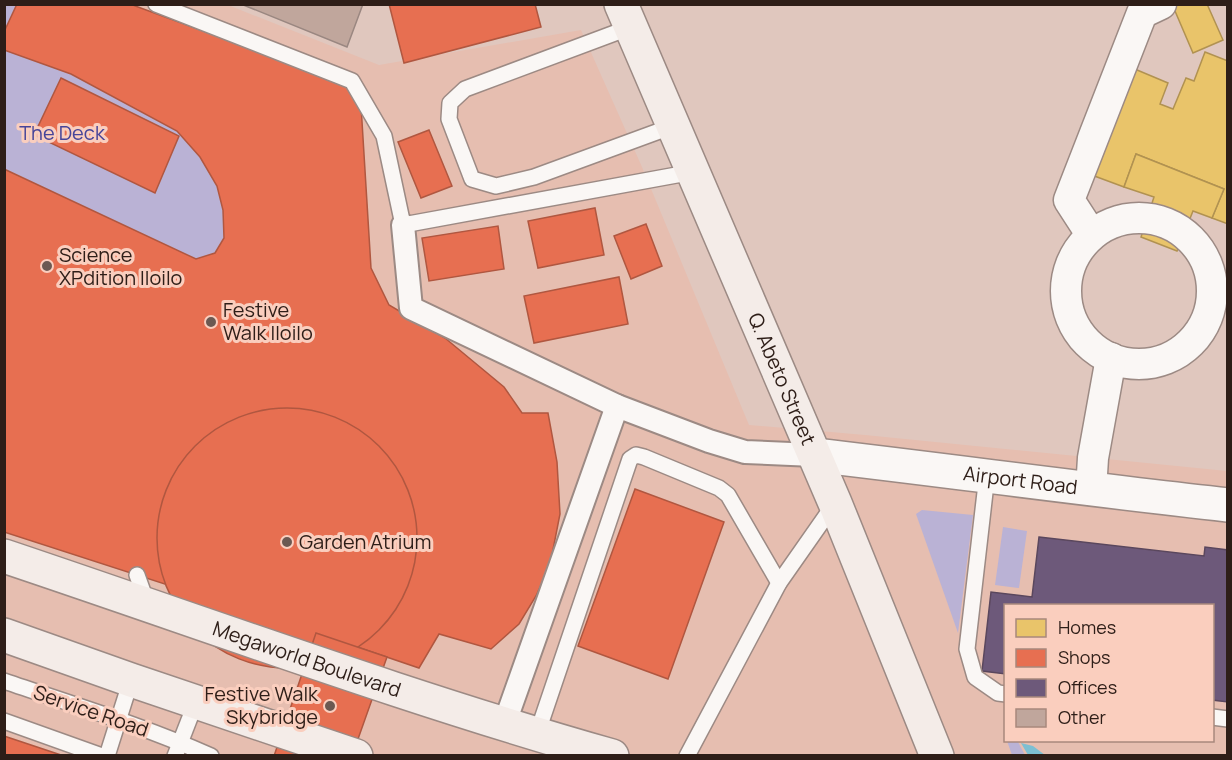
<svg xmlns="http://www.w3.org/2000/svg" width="1232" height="760" viewBox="0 0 1232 760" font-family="Manrope,sans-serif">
<rect width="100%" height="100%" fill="#e0c7be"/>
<path fill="#e6beb0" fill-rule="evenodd" d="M 4,5 L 228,5 L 379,65 L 581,30 L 642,167 L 749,425 L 865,435 L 1227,471 L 1227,755 L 5,755 ZM 1006,606 L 1212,606 L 1212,740 L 1006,740 Z"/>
<g fill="#bab2d5">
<path d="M 5,5 L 17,5 L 5,32 Z"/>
<path d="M 5,50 L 71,74 L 177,131 L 200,157 L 217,186 L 223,210 L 224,238 L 215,253 L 196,259 L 5,169 Z"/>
<path d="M 922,510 L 973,515 L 958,633 L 916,514 Z"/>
<path d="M 1003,527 L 1027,531 L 1019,588 L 995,585 Z"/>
<path d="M 1007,741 L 1018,742 L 1025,755 L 1012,755 Z"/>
</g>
<path fill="#7dbfd2" d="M 1021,743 L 1033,746 L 1045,755 L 1028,755 Z"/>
<g fill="#e9c46a" stroke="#b19251" stroke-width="1.5">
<path d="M 1172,4 L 1207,4 L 1223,40 L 1193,53 Z"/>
<path d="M 1205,52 L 1228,61 L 1228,224 L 1212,218 L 1224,189 L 1136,154 L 1124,187 L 1089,174 L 1130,67 L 1168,83 L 1160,104 L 1173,109 L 1186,78 L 1194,81 Z"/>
<path d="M 1136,154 L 1224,189 L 1212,218 L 1193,211 L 1177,251 L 1141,237 L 1154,197 L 1124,187 Z"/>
</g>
<g fill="#e76f51" stroke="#b05740" stroke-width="1.5">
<path d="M 17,4 L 130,4 L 360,89 L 371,268 L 389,305 L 445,338 L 504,387 L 522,413 L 548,413 L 557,462 L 560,514 L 550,565 L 536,596 L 519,624 L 491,649 L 439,634 L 419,668 L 316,633 L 4,532 L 4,169 L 196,259 L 215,253 L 224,238 L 223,210 L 217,186 L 200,157 L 177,131 L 71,74 L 4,50 L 4,32 Z"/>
<path d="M 389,4 L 535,4 L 541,27 L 404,63 Z"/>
<path d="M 61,78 L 179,136 L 155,193 L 34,135 Z"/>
<path d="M 429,130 L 452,186 L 421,198 L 398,142 Z"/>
<path d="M 595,208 L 604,255 L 538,268 L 528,221 Z"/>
<path d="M 646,224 L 662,266 L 631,279 L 614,236 Z"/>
<path d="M 498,226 L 504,269 L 429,281 L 422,238 Z"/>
<path d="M 619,277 L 628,324 L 534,343 L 524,296 Z"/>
<circle cx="287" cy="538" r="130"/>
<path d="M 635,489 L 724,522 L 668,679 L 578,646 Z"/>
<path d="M 316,633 L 387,657 L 352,756 L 274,756 Z"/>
<path d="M 4,736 L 64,756 L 4,756 Z"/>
</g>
<path fill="#6d597a" stroke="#5a475d" stroke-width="1.5" d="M 1039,537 L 1204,556 L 1205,547 L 1228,550 L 1228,702 L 1212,700 L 1212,606 L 1006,606 L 1006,674 L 982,671 L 991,592 L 1032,597 Z"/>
<path fill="#c0a69c" stroke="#9a8781" stroke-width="1.5" d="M 241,4 L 363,4 L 347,47 Z"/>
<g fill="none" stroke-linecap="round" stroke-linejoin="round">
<defs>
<g id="service">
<path d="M 156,4 L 352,81 L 384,136 L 403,225 L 693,172"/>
<path d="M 631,27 L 465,89 L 450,103 L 449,119 L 472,179 L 496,186 L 534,177 L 673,126"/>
<path d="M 987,475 L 967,649 L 975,677 L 998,693 L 1006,694"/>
<path d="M 137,575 L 147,603"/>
<path d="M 4,681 C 74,705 144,726 211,756"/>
<path d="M 1212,717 L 1228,719"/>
<path d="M 4,721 L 102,756"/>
<path d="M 537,734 L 630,459 L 636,455 L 644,457 L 719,488 L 728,495 L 779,583"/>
<path d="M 107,756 L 131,680"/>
<path d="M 175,756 L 196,702"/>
<path d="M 687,756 L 779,583 L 835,503"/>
</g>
<g id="pedestrian">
<path d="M 403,225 L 411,308 L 617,406 L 709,441 L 745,452 L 814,455"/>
<path d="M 504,725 L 617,406"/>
</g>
<g id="minor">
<circle cx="1139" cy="291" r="73"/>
<path d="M 1091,234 L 1069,200 L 1142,13 L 1161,4"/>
<path d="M 1091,490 L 1093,458 L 1111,358"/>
</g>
<g id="tertiary">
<path id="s1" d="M 814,455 C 952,471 1090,490 1228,505"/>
</g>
<g id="secondary">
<path id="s2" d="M 621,4 L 835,503 L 937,756"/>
<path id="s3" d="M 4,556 C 207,624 407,698 612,756"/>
<path d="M 4,635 L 131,680 L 356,756"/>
</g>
</defs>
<use href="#service" stroke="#9c8a84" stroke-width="18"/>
<use href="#pedestrian" stroke="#9c8a84" stroke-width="26"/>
<use href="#minor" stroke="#9c8a84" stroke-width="33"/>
<use href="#tertiary" stroke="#9c8a84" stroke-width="36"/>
<use href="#secondary" stroke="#9c8a84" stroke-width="36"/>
<use href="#service" stroke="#faf7f5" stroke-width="15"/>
<use href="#pedestrian" stroke="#faf7f5" stroke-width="22"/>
<use href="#minor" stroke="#faf7f5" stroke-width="30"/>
<use href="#tertiary" stroke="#faf7f5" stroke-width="33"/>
<use href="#secondary" stroke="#f4ece8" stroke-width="33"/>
</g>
<g fill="#6c5952" stroke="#facebe" stroke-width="2">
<circle cx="47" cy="266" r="6"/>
<circle cx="211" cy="322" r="6"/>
<circle cx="287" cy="542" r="6"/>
<circle cx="330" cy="706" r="6"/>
</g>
<g text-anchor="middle" stroke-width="6" stroke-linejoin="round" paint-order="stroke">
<g font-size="20" fill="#474499" stroke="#facebe">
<text x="62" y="140">The Deck</text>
</g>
<g font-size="20" fill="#2e1e18" stroke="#facebe" text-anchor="start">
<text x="59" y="262">Science<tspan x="59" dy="23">XPdition Iloilo</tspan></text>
<text x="223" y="317">Festive<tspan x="223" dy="23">Walk Iloilo</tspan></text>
<text x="299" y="549">Garden Atrium</text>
<text x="318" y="701" text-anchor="end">Festive Walk<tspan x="318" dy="23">Skybridge</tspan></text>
</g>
<g font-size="20" fill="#2e1e18" stroke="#facebe">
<text dy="7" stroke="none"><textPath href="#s2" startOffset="408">Q. Abeto Street</textPath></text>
<text dy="7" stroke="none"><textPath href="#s1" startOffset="208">Airport Road</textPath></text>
<text dy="7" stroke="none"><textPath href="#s3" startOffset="320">Megaworld Boulevard</textPath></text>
<text transform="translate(91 711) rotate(19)" y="7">Service Road</text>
</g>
</g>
<rect width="1232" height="760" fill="none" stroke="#2e1e18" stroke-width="12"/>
<rect x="1004" y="604" width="210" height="138" fill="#facebe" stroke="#a8887c" stroke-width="1.5"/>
<rect x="1016" y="619" width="30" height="18" fill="#e9c46a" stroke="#a8887c" stroke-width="1.5"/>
<text x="1058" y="634" font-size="18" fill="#2e1e18">Homes</text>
<rect x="1016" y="649" width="30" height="18" fill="#e76f51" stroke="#a8887c" stroke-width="1.5"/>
<text x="1058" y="664" font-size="18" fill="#2e1e18">Shops</text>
<rect x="1016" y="679" width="30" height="18" fill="#6d597a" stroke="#a8887c" stroke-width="1.5"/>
<text x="1058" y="694" font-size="18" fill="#2e1e18">Offices</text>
<rect x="1016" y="709" width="30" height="18" fill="#c0a69c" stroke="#a8887c" stroke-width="1.5"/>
<text x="1058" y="724" font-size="18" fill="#2e1e18">Other</text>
</svg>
